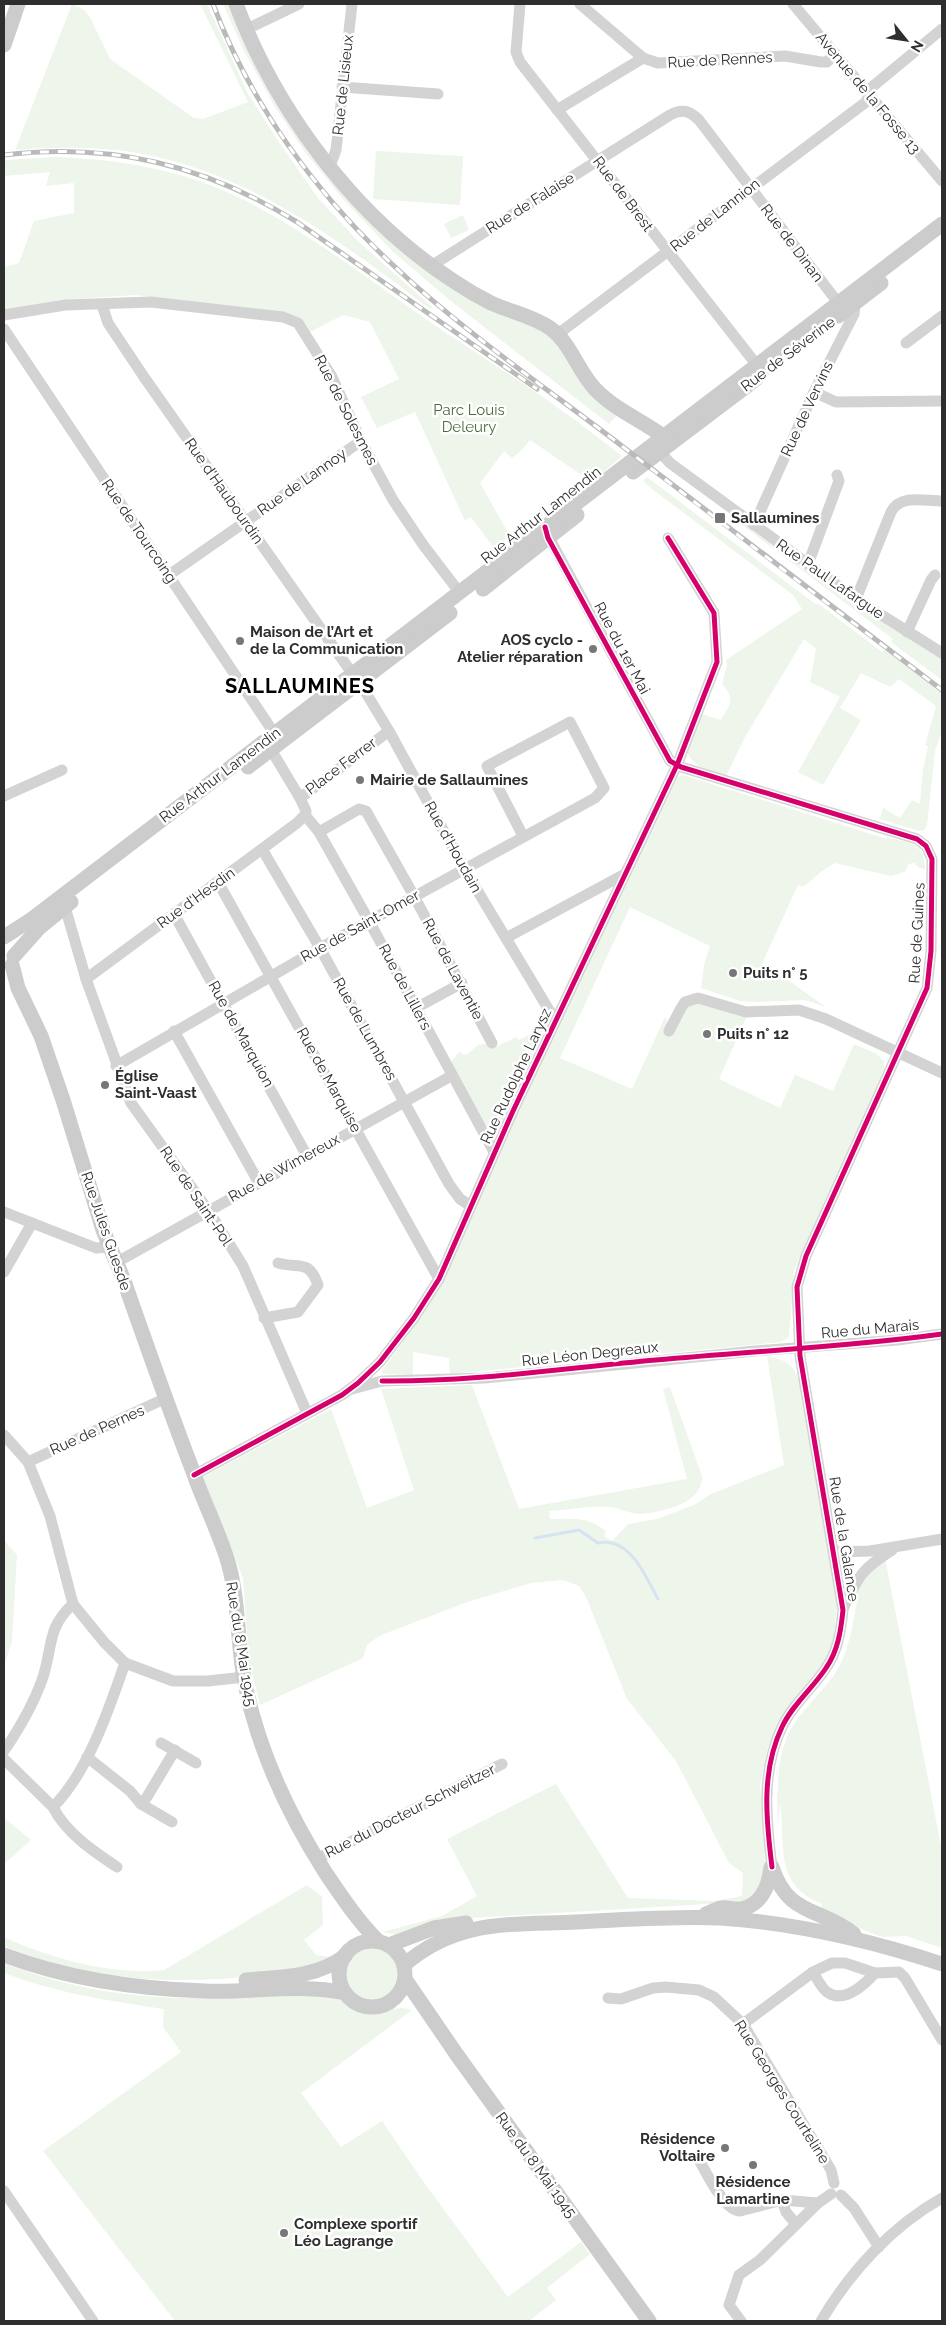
<svg xmlns="http://www.w3.org/2000/svg" width="946" height="2325" viewBox="0 0 946 2325" font-family="Raleway,sans-serif">
<rect width="100%" height="100%" fill="#fff"/>
<g fill="#eef5eb">
<path d="M 72,4 L 84,10 L 90,17 L 110,59 L 194,118 L 203,119 L 248,102 L 200,4 L 207,4 L 247,92 L 278,141 L 318,198 L 359,242 L 432,307 L 430,309 C 345,244 251,174 143,154 C 101,146 57,147 15,150 Z"/>
<path d="M 223,4 L 232,4 L 280,104 L 399,247 L 551,337 L 619,413 L 609,424 L 452,302 L 393,252 L 343,199 L 305,152 L 275,107 L 244,51 Z"/>
<path d="M 376,151 L 463,156 L 460,205 L 373,199 Z"/>
<path d="M 55,157 C 119,159 184,170 242,199 C 306,231 364,276 423,317 C 467,348 514,376 558,408 C 580,423 601,440 622,456 L 592,482 L 530,440 L 522,450 L 512,458 L 504,451 L 480,483 L 510,536 L 494,548 L 471,517 L 465,521 L 415,412 L 377,428 L 361,397 L 399,379 L 370,322 L 343,315 L 310,332 L 288,313 L 136,295 L 58,300 L 4,310 L 4,267 L 19,263 L 34,221 L 74,213 L 74,183 L 46,186 L 50,172 L 4,176 L 4,160 Z"/>
<path d="M 463,215 L 469,230 L 451,238 L 444,224 Z"/>
<path d="M 647,477 L 814,603 L 820,605 L 882,652 L 885,649 L 942,693 L 942,731 L 935,751 L 927,825 L 924,830 L 919,831 L 880,819 L 883,808 L 900,818 L 912,800 L 920,804 L 923,770 L 928,746 L 925,745 L 936,706 L 899,679 L 890,687 L 861,673 L 840,708 L 861,720 L 823,785 L 798,772 L 840,697 L 810,682 L 816,649 L 804,639 L 745,737 L 726,776 C 708,770 696,770 687,752 L 702,714 L 721,720 C 730,704 736,699 722,684 L 727,665 L 726,660 L 802,609 L 793,595 L 652,489 L 643,481 Z"/>
<path d="M 739,519 L 882,622 L 942,659 L 942,680 L 891,642 L 893,639 L 737,521 Z"/>
<path d="M 683,775 L 887,839 L 887,837 C 910,844 925,841 925,869 L 919,868 L 914,863 L 908,864 L 906,871 L 891,876 L 835,863 L 822,871 L 803,887 L 798,885 L 761,966 L 782,976 L 826,1007 L 805,1000 L 759,1002 L 740,1001 L 701,988 L 704,965 L 710,946 L 630,907 L 560,1058 L 632,1089 L 665,1017 L 668,1022 L 691,1004 L 701,1002 L 747,1016 L 719,1079 L 780,1108 L 795,1075 L 833,1091 L 854,1044 L 877,1054 L 884,1061 L 884,1069 L 794,1270 L 789,1337 L 781,1342 L 450,1374 L 449,1358 L 413,1352 L 413,1375 L 383,1374 L 382,1371 L 421,1317 L 439,1288 L 499,1151 L 677,778 Z"/>
<path d="M 540,1029 L 542,1032 L 494,1138 L 491,1139 L 451,1062 L 459,1052 L 466,1055 L 478,1045 L 488,1043 L 494,1048 L 516,1037 L 519,1040 Z"/>
<path d="M 767,1356 C 787,1361 791,1362 800,1381 L 837,1607 L 834,1635 L 827,1659 L 780,1719 L 767,1750 L 760,1786 L 766,1875 L 752,1901 L 724,1905 L 708,1904 L 454,1919 L 396,1935 L 383,1932 L 442,1916 L 477,1896 L 447,1839 L 556,1784 L 628,1898 L 715,1901 L 742,1896 L 743,1873 L 729,1863 L 676,1761 L 627,1699 L 586,1597 L 579,1586 L 563,1580 L 531,1583 L 467,1602 L 379,1636 L 367,1645 L 363,1658 L 260,1705 L 249,1661 L 243,1578 L 203,1477 L 331,1409 L 367,1508 L 414,1490 L 381,1389 L 472,1385 L 519,1509 L 687,1479 L 663,1389 L 670,1387 L 702,1476 C 703,1504 662,1512 640,1514 C 630,1514 620,1508 610,1507 C 591,1505 568,1510 549,1511 L 550,1519 C 574,1519 587,1516 606,1531 L 604,1536 L 612,1541 L 628,1524 L 657,1519 L 694,1505 L 711,1494 L 784,1465 Z"/>
<path d="M 4,1540 L 17,1555 L 12,1641 L 4,1666 Z"/>
<path d="M 885,1558 L 942,1851 L 942,1948 L 906,1936 L 882,1937 L 820,1913 L 822,1904 C 773,1884 786,1846 780,1803 L 778,1826 C 777,1796 776,1768 786,1739 C 796,1715 819,1696 834,1675 C 849,1654 852,1626 857,1602 L 852,1600 L 858,1583 Z"/>
<path d="M 4,1818 L 31,1840 L 4,1864 Z"/>
<path d="M 307,1885 L 322,1897 L 323,1925 L 304,1940 L 316,1955 L 331,1957 C 314,1969 293,1970 273,1973 C 182,1987 89,1981 4,1946 L 4,1937 C 48,1958 115,1976 164,1970 Z"/>
<circle cx="372" cy="1973" r="27"/>
<path d="M 4,1963 C 66,1988 134,1999 201,1998 C 245,1998 291,1990 334,1998 C 345,2000 353,2011 364,2013 C 384,2016 391,2004 412,2010 L 301,2093 L 341,2147 L 382,2121 L 423,2181 L 508,2297 L 581,2242 L 590,2254 L 547,2288 L 556,2300 L 529,2321 L 175,2321 L 43,2151 L 181,2052 L 163,2027 L 164,2009 C 109,2001 56,1993 4,1973 Z"/>
</g>
<g fill="none" stroke-linecap="round" stroke-linejoin="round">
<path stroke="#d6e3f3" stroke-width="3" d="M 535,1538 L 579,1530 L 598,1543 C 631,1536 646,1578 658,1599"/>
<g stroke="#d3d3d3" stroke-width="11">
<path d="M 520,4 L 516,52 L 520,62 L 763,373"/>
<path d="M 580,4 L 643,58"/>
<path d="M 793,4 L 942,181"/>
<path d="M 245,30 L 299,4"/>
<path d="M 342,87 L 438,94"/>
<path d="M 557,110 L 643,58 L 658,63 L 785,56 L 821,62 L 827,62 L 835,53"/>
<path d="M 330,166 L 336,150 L 352,4"/>
<path d="M 431,266 L 670,115 C 682,108 690,111 699,120 L 842,308"/>
<path d="M 102,305 L 108,323 L 144,377 L 366,693 L 389,731 L 465,870 L 555,1020"/>
<path d="M 4,315 L 65,305 L 151,302 L 283,317 L 298,323 L 332,377 L 361,441 L 393,500 L 424,546 L 460,593"/>
<path d="M 4,329 L 274,733"/>
<path d="M 558,334 L 866,102 L 872,87 L 942,29"/>
<path d="M 906,343 L 942,316"/>
<path d="M 814,392 L 836,402 L 942,401"/>
<path d="M 658,446 L 660,452 L 670,463 L 856,599 L 942,653"/>
<path d="M 754,525 L 814,392 L 854,314 L 855,303 L 853,300"/>
<path d="M 546,532 L 670,761 L 681,767 L 917,839 L 926,846 L 932,859 L 931,951 L 927,988 L 806,1256 L 797,1287 L 800,1356 L 843,1610 C 841,1630 838,1651 826,1668 C 813,1688 792,1705 782,1727 C 761,1771 766,1819 772,1867"/>
<path d="M 808,564 L 839,481 L 837,475"/>
<path d="M 169,575 L 361,441"/>
<path d="M 856,599 L 891,512 C 900,494 924,501 942,501"/>
<path d="M 907,632 L 931,580 L 935,575"/>
<path d="M 267,743 L 300,798 L 389,731"/>
<path d="M 4,796 L 62,770"/>
<path d="M 300,798 L 306,811 L 305,815 L 319,832 L 369,921 L 494,1152"/>
<path d="M 319,832 L 359,809 L 366,811 L 414,896 L 492,1043"/>
<path d="M 262,849 L 320,948 L 449,1184 L 460,1199 L 471,1206"/>
<path d="M 218,882 L 439,1279"/>
<path d="M 65,907 L 86,979 L 131,1103 L 208,1210 L 243,1266 L 307,1413"/>
<path d="M 174,914 L 307,1156"/>
<path d="M 506,938 L 623,875"/>
<path d="M 86,979 L 297,823 L 305,815"/>
<path d="M 416,1008 L 462,983"/>
<path d="M 174,1031 L 259,1183"/>
<path d="M 669,1031 L 681,1008 L 685,1002 L 698,998 L 746,1012 L 799,1010 L 826,1019 L 942,1073"/>
<path d="M 116,1066 L 320,948 L 595,798 L 604,788 L 570,722 L 487,766 L 523,836"/>
<path d="M 4,1212 L 96,1248 L 109,1247"/>
<path d="M 117,1262 L 451,1076"/>
<path d="M 4,1272 L 32,1223"/>
<path d="M 264,1318 L 298,1312 L 318,1285 C 309,1259 300,1269 278,1263"/>
<path d="M 352,1389 L 382,1381 L 485,1378 L 755,1351 L 897,1340 L 942,1334"/>
<path d="M 4,1435 L 28,1462 L 50,1516 L 73,1604 C 46,1628 53,1649 42,1680 C 33,1705 19,1729 4,1751"/>
<path d="M 28,1462 L 166,1398"/>
<path d="M 194,1475 L 342,1395 L 358,1383 L 380,1362 L 414,1318 L 439,1279 L 513,1111 L 677,765 L 717,662 L 714,613 L 668,538"/>
<path d="M 834,1552 L 870,1551 L 942,1539"/>
<path d="M 73,1604 L 104,1642 L 125,1663 L 173,1681 L 208,1681 L 244,1677"/>
<path d="M 844,1607 C 859,1575 862,1569 892,1550"/>
<path d="M 161,1743 L 196,1763"/>
<path d="M 87,1757 L 130,1791 L 141,1804 L 172,1822"/>
<path d="M 4,1759 L 53,1807 C 66,1833 93,1851 117,1867"/>
<path d="M 141,1804 L 147,1797 L 175,1750"/>
<path d="M 53,1807 C 88,1772 109,1709 125,1663"/>
<path d="M 317,1859 L 502,1764"/>
<path d="M 813,1972 C 817,1979 821,1987 827,1992 C 844,2004 865,1984 875,1973"/>
<path d="M 608,1998 L 621,1999 L 653,1988 L 666,1987 L 699,1990 L 714,1997 L 743,2024 L 831,2170 L 834,2183"/>
<path d="M 743,2024 L 813,1972 L 832,1963 L 845,1963 L 875,1973 L 899,1972 L 905,1978 L 942,2040"/>
<path d="M 698,2158 C 706,2172 724,2211 740,2211 L 782,2200 L 818,2203"/>
<path d="M 4,2191 L 93,2321"/>
<path d="M 841,2195 L 854,2208 L 879,2247"/>
<path d="M 782,2200 L 786,2212 L 796,2224"/>
<path d="M 741,2321 L 729,2305 L 739,2275 L 760,2260 L 818,2203 L 831,2194"/>
<path d="M 821,2321 C 850,2272 892,2226 942,2198"/>
</g>
<g stroke="#ccc" stroke-width="15">
<path d="M 236,4 C 277,113 356,218 455,282 C 467,290 479,297 491,303 C 511,312 533,316 550,328 C 570,342 578,371 595,389 C 614,409 641,420 663,436"/>
<path d="M 4,45 L 18,4"/>
<path d="M 838,316 L 881,283"/>
<path d="M 633,472 L 756,379"/>
<path d="M 483,589 L 577,515"/>
<path d="M 248,767 L 450,613"/>
<path d="M 4,937 L 32,919 L 942,224"/>
<path d="M 14,956 L 39,928 L 71,902"/>
<path d="M 12,965 L 18,988 L 41,1036 L 63,1100 L 103,1230 L 123,1278 C 146,1344 169,1409 194,1474 C 204,1503 219,1532 228,1562 C 239,1600 237,1640 244,1678 C 257,1749 287,1812 325,1872 C 342,1897 357,1920 378,1941"/>
<path d="M 772,1867 C 788,1917 820,1907 854,1934"/>
<path d="M 706,1914 C 711,1912 716,1909 721,1908 C 727,1907 734,1910 741,1909 C 762,1905 769,1885 771,1867"/>
<circle cx="372" cy="1974" r="33"/>
<path d="M 389,1945 L 434,1928 L 466,1923"/>
<path d="M 4,1955 C 68,1979 137,1989 205,1991 C 252,1993 299,1983 345,1993"/>
<path d="M 404,1965 C 457,1919 510,1925 576,1922 C 623,1920 672,1916 720,1918 C 797,1923 869,1940 942,1964"/>
<path d="M 405,1979 L 457,2055 L 649,2321"/>
<path d="M 246,1980 C 280,1977 316,1978 345,1956"/>
</g>
<defs>
<g id="rail">
<path d="M 213,4 C 250,103 316,194 394,266 C 464,332 545,387 622,446 C 728,528 835,609 942,690"/>
<path d="M 4,155 C 111,142 205,165 297,222 L 537,389"/>
</g>
</defs>
<use href="#rail" stroke="#bababa" stroke-width="5"/>
<use href="#rail" stroke="#fff" stroke-width="3" stroke-dasharray="9" stroke-linecap="butt"/>
<defs>
<g id="cycleway">
<path d="M 545,527 L 548,538 L 670,761 L 681,767 L 917,839 L 926,846 L 932,859 L 931,951 L 927,988 L 806,1256 L 797,1287 L 800,1356 L 843,1610 C 841,1630 838,1651 826,1668 C 813,1688 792,1705 782,1727 C 761,1771 766,1819 772,1867"/>
<path d="M 382,1381 C 474,1382 565,1368 656,1360 C 752,1351 848,1347 942,1334"/>
<path d="M 194,1475 L 342,1395 L 358,1383 L 380,1362 L 414,1318 L 439,1279 L 513,1111 L 677,765 L 717,662 L 714,613 L 668,538"/>
</g>
</defs>
<use href="#cycleway" stroke="#fff" stroke-width="8"/>
<use href="#cycleway" stroke="#d6006c" stroke-width="5"/>
</g>
<g fill="#777" stroke="#fff" stroke-width="2">
<rect x="714" y="512" width="12" height="12" rx="2.5"/>
<circle cx="240" cy="641" r="5"/>
<circle cx="593" cy="649" r="5"/>
<circle cx="360" cy="780" r="5"/>
<circle cx="733" cy="973" r="5"/>
<circle cx="707" cy="1034" r="5"/>
<circle cx="105" cy="1085" r="5"/>
<circle cx="725" cy="2148" r="5"/>
<circle cx="753" cy="2165" r="5"/>
<circle cx="284" cy="2233" r="5"/>
</g>
<g text-anchor="middle" stroke-width="5" stroke-linejoin="round" paint-order="stroke">
<g font-size="15" fill="#2e2e2e" stroke="#fff">
<text transform="translate(720 60) rotate(-3)" y="5">Rue de Rennes</text>
<text transform="translate(343 85) rotate(-84)" y="5">Rue de Lisieux</text>
<text transform="translate(868 93) rotate(50)" y="5">Avenue de la Fosse 13</text>
<text transform="translate(623 194) rotate(53)" y="5">Rue de Brest</text>
<text transform="translate(530 203) rotate(-32)" y="5">Rue de Falaise</text>
<text transform="translate(715 215) rotate(-38)" y="5">Rue de Lannion</text>
<text transform="translate(792 243) rotate(53)" y="5">Rue de Dinan</text>
<text transform="translate(788 354) rotate(-37)" y="5">Rue de Séverine</text>
<text transform="translate(807 409) rotate(-65)" y="5">Rue de Vervins</text>
<text transform="translate(346 410) rotate(63)" y="5">Rue de Solesmes</text>
<text transform="translate(302 482) rotate(-35)" y="5">Rue de Lannoy</text>
<text transform="translate(224 491) rotate(55)" y="5">Rue d'Haubourdin</text>
<text transform="translate(541 515) rotate(-38)" y="5">Rue Arthur Lamendin</text>
<text transform="translate(139 531) rotate(56)" y="5">Rue de Tourcoing</text>
<text transform="translate(830 579) rotate(35)" y="5">Rue Paul Lafargue</text>
<text transform="translate(622 648) rotate(62)" y="5">Rue du 1er Mai</text>
<text transform="translate(341 766) rotate(-37)" y="5">Place Ferrer</text>
<text transform="translate(220 775) rotate(-37)" y="5">Rue Arthur Lamendin</text>
<text transform="translate(453 847) rotate(61)" y="5">Rue d'Houdain</text>
<text transform="translate(196 898) rotate(-36)" y="5">Rue d'Hesdin</text>
<text transform="translate(360 926) rotate(-29)" y="5">Rue de Saint-Omer</text>
<text transform="translate(917 933) rotate(-87)" y="5">Rue de Guines</text>
<text transform="translate(453 969) rotate(62)" y="5">Rue de Laventie</text>
<text transform="translate(405 987) rotate(62)" y="5">Rue de Lillers</text>
<text transform="translate(365 1029) rotate(61)" y="5">Rue de Lumbres</text>
<text transform="translate(241 1034) rotate(61)" y="5">Rue de Marquion</text>
<text transform="translate(516 1076) rotate(-65)" y="5">Rue Rudolphe Larysz</text>
<text transform="translate(329 1080) rotate(61)" y="5">Rue de Marquise</text>
<text transform="translate(284 1168) rotate(-29)" y="5">Rue de Wimereux</text>
<text transform="translate(196 1196) rotate(56)" y="5">Rue de Saint-Pol</text>
<text transform="translate(106 1231) rotate(71)" y="5">Rue Jules Guesde</text>
<text transform="translate(870 1329) rotate(-5)" y="5">Rue du Marais</text>
<text transform="translate(590 1354) rotate(-6)" y="5">Rue Léon Degreaux</text>
<text transform="translate(97 1430) rotate(-24)" y="5">Rue de Pernes</text>
<text transform="translate(844 1539) rotate(81)" y="5">Rue de la Galance</text>
<text transform="translate(241 1644) rotate(81)" y="5">Rue du 8 Mai 1945</text>
<text transform="translate(410 1811) rotate(-27)" y="5">Rue du Docteur Schweitzer</text>
<text transform="translate(782 2092) rotate(58)" y="5">Rue Georges Courteline</text>
<text transform="translate(536 2165) rotate(54)" y="5">Rue du 8 Mai 1945</text>
</g>
<g font-size="15" fill="#486d38" stroke="#fff">
<text x="469" y="415">Parc Louis<tspan x="469" dy="17">Deleury</tspan></text>
</g>
<g font-size="15" font-weight="bold" fill="#2e2e2e" stroke="#fff" text-anchor="start">
<text x="731" y="523">Sallaumines</text>
<text x="250" y="637">Maison de l’Art et<tspan x="250" dy="17">de la Communication</tspan></text>
<text x="583" y="645" text-anchor="end">AOS cyclo -<tspan x="583" dy="17">Atelier réparation</tspan></text>
<text x="370" y="785">Mairie de Sallaumines</text>
<text x="743" y="978">Puits n° 5</text>
<text x="717" y="1039">Puits n° 12</text>
<text x="115" y="1081">Église<tspan x="115" dy="17">Saint-Vaast</tspan></text>
<text x="715" y="2144" text-anchor="end">Résidence<tspan x="715" dy="17">Voltaire</tspan></text>
<text x="753" y="2187" text-anchor="middle">Résidence<tspan x="753" dy="17">Lamartine</tspan></text>
<text x="294" y="2229">Complexe sportif<tspan x="294" dy="17">Léo Lagrange</tspan></text>
</g>
<g font-size="20" font-weight="bold" letter-spacing="1" fill="#000" stroke="#fff">
<text x="300" y="693">SALLAUMINES</text>
</g>
</g>
<rect width="946" height="2325" fill="none" stroke="#2e2e2e" stroke-width="10"/>
<g transform="translate(906 40) rotate(120)" stroke="#ffffff" stroke-width="4" paint-order="stroke">
<path d="M0-4L9 19L0 12L-9 19Z" fill="#2e2e2e"/>
<text y="-8" font-size="14" font-weight="bold" text-anchor="middle" fill="#2e2e2e">N</text>
</g>
</svg>
